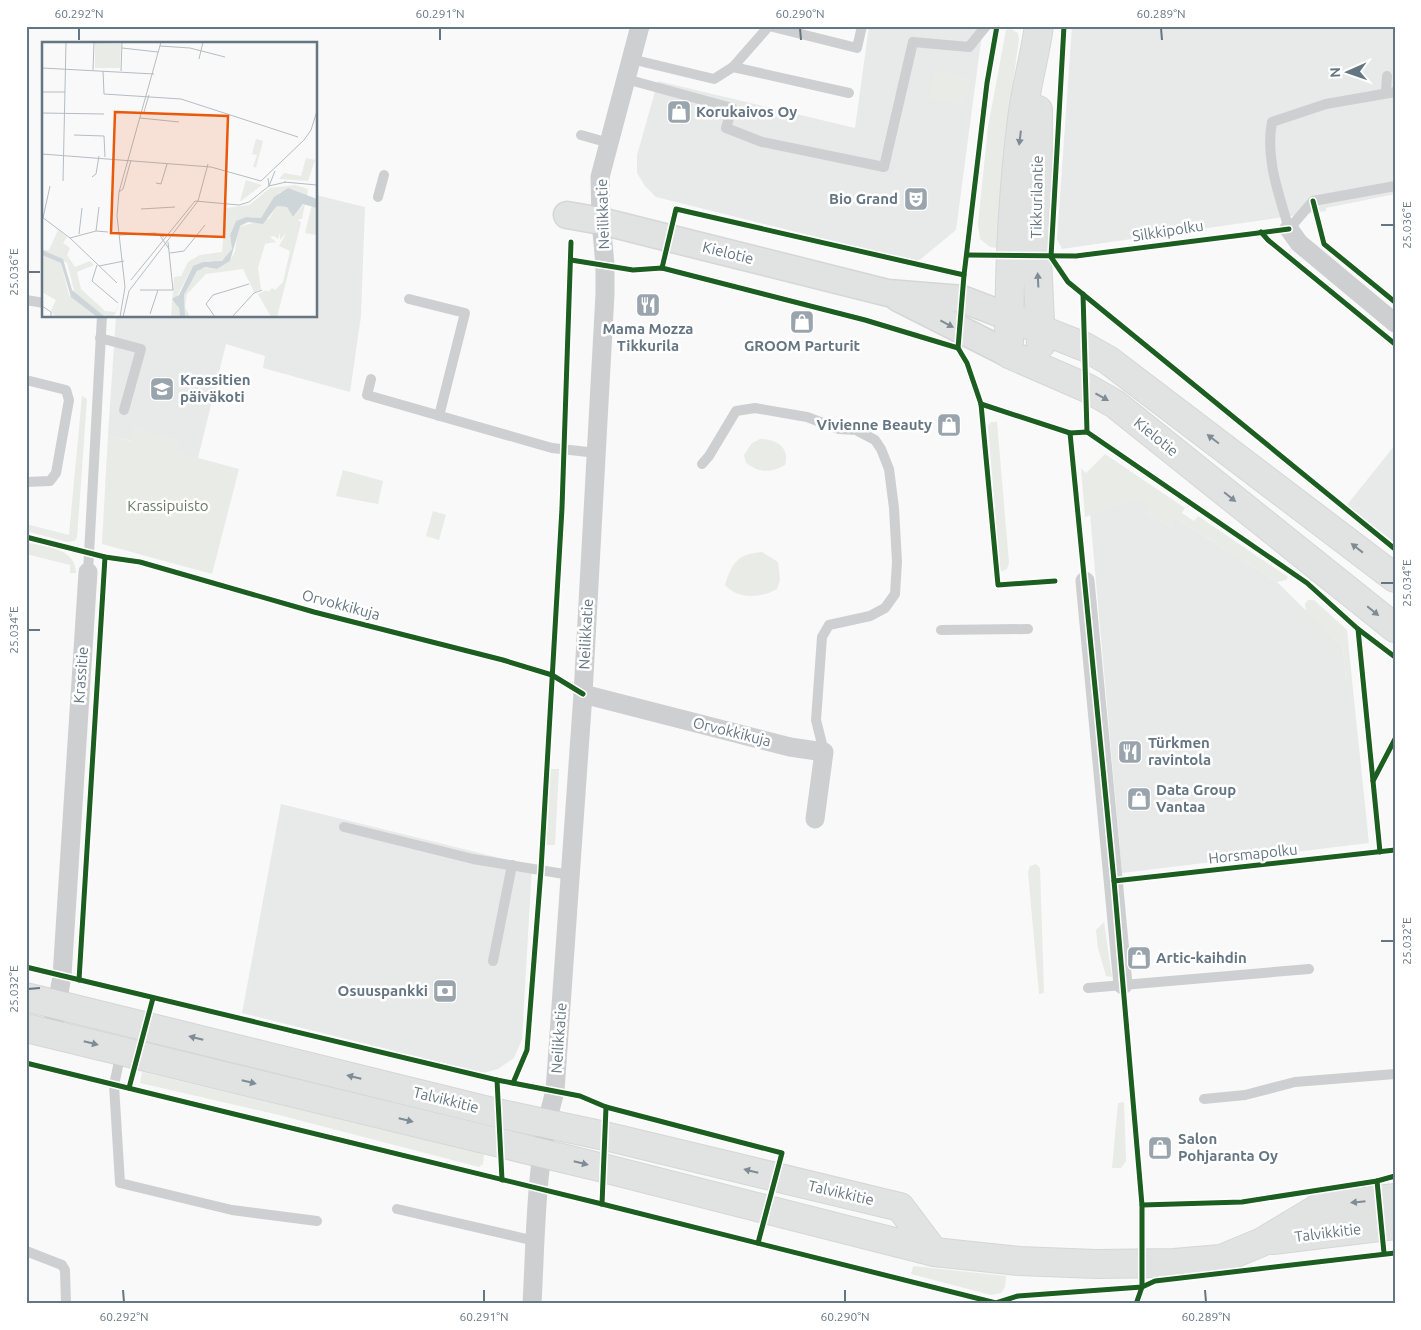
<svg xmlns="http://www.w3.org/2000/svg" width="1421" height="1330" viewBox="0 0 1421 1330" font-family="Ubuntu,sans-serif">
<rect width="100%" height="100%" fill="#f9f9f9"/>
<g fill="#e8e9e9">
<path d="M 869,26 L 983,26 L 956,230 L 917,262 L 656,197 L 645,186 L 637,173 L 637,155 L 658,81 L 855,128 Z"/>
<path d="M 1072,26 L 1395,26 L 1395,194 L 1326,208 L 1326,211 L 1062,249 L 1057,239 Z"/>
<path d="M 316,195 L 365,207 L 361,316 L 350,392 L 263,368 L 265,356 L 226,344 L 198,458 L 108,435 L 116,316 L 316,316 Z"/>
<path d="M 1395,445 L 1395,543 L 1347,505 Z"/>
<path d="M 1137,498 L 1151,505 L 1146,512 L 1171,527 L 1176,518 L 1277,582 L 1343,647 L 1346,680 L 1352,680 L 1369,843 L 1122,873 L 1090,514 Z"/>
<path d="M 281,804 L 532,866 L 522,1039 L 514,1058 L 498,1069 L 483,1073 L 242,1013 Z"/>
</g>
<g fill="#e8ebe6">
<path d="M 1011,29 L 1018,33 L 1019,39 L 1007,127 L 997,248 L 990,247 L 980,239 L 978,224 L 988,127 L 1006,30 Z"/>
<path d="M 935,69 L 971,79 L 964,106 L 928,97 Z"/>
<path d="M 82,396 L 87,399 L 77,538 L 74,541 L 67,542 L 26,531 L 26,524 L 69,535 Z"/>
<path d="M 991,422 L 997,422 L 1009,563 L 1007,569 L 1000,572 L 988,426 Z"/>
<path d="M 133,427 L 179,439 L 176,452 L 239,469 L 212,574 L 102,544 L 108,435 L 130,441 Z"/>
<path d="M 760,439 C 776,439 790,447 785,465 C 771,473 759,473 746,463 L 744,455 L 752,443 Z"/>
<path d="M 1105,454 L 1185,508 L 1182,513 L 1194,521 L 1198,516 L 1288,577 L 1286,580 L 1277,582 L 1176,518 L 1171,527 L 1146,512 L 1150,505 L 1137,498 L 1085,517 L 1081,468 L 1086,473 Z"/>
<path d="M 343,470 L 383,481 L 378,504 L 336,496 Z"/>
<path d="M 433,511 L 446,515 L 439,540 L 426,536 Z"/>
<path d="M 26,542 C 46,547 76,548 76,573 L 70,573 L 70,565 L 26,554 Z"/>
<path d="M 762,552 L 778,562 L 780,580 L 777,589 C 761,598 739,600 725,585 C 732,562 738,554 762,552 Z"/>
<path d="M 1308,600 L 1314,600 L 1347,630 L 1352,680 L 1346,680 L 1343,647 L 1306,611 L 1305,604 Z"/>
<path d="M 550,769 L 559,769 L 555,845 L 546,845 Z"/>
<path d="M 1036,864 L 1040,868 L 1044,993 L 1039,994 L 1028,872 L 1030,866 Z"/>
<path d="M 1104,922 L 1112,977 L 1106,976 L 1098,948 L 1096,930 Z"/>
<path d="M 142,1072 L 480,1153 L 484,1155 L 483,1164 L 479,1167 L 279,1115 L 140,1083 Z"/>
<path d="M 1124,1102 L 1126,1161 L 1121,1168 L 1112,1168 L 1118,1103 Z"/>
<path d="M 913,1266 L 1006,1276 L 1005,1287 L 1001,1293 L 991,1295 L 911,1274 Z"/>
</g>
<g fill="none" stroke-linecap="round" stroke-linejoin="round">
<defs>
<g id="secondary">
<path d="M 567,215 L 601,221 L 888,293 L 962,299 L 1009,317"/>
<path d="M 898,298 L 1009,354"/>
</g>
<g id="primary">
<path d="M 1039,26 C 1035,55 1027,83 1023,112 C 1012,193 1009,273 1009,354 L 1087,388 L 1115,404 L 1395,628"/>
<path d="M 1038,110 L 1037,257 L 1041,344"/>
<path d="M 1009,317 L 1085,347 L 1108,360 L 1395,578"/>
<path d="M 26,997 L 497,1113 L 605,1136 L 900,1207 L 934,1252"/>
<path d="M 26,1028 L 603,1168 L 934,1252 L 1019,1261 L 1096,1264 L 1174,1263 L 1221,1259 L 1262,1242 L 1322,1206 L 1395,1198"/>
<path d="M 1273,1240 L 1395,1225"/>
</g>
</defs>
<use href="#secondary" stroke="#d5d6d7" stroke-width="29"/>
<use href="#primary" stroke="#d5d6d7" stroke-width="30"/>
<g stroke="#cecfd0" stroke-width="10">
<path d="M 631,59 L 714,79 L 733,67 L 849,93"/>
<path d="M 733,67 L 769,26 L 857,48 L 862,26"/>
<path d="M 626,79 L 732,108 L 726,128 L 762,142 L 884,167 L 913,42 L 969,47 L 986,26"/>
<path d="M 1386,93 L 1387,76"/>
<path d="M 581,135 L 609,143"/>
<path d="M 378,197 L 384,175"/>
<path d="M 1289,229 C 1279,194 1265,159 1272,122 L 1326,104 L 1395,92"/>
<path d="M 1289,229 L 1313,201 L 1395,186"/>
<path d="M 409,299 L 465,313 L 439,416"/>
<path d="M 26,300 L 44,303"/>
<path d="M 100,338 L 141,349 L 124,410"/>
<path d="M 371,379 L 367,395 L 552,448 L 597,453"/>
<path d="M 26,380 L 66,390 L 69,400 L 56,473 L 50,481 L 26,482"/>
<path d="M 702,464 L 709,456 L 736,411 L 755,408 L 807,417 L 839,429 L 856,430 L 875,440 L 881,449 L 889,469 L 894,508 L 897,562 L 895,594 L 885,608 L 870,616 L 829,625 L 822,637 L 816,720 L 824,752"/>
<path d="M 88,572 L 102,316"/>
<path d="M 941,630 L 1028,629"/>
<path d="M 344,827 L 473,859 L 570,875"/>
<path d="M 493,961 L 512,865"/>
<path d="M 1088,988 L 1309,969"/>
<path d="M 121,1052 L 114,1085 L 120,1183 L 232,1210 L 317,1221"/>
<path d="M 1204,1099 L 1245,1095 L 1295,1082 L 1395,1074"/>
<path d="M 397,1209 L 535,1241"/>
<path d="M 26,1251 L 62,1265 L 65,1270 L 66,1304"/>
</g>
<g stroke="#cecfd0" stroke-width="19">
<path d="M 1289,229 L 1299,243 L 1395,323"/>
<path d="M 1085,581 L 1123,985"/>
<path d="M 583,694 L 790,747 L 824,752 L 815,819"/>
<path d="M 52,1034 L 62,976 L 88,572"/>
<path d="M 532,1304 C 536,1233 535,1160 555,1091 L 583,694 L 605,294 L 605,265 L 601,221 L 600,177 L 640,26"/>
</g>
<use href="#secondary" stroke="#e1e2e2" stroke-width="26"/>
<use href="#primary" stroke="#e1e2e2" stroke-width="28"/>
<defs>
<g id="cycleway">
<path d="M 997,26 L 987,83 L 964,275 L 958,348 L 967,363 L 981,404 L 998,585 L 1055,581"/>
<path d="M 1064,26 L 1051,257 L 1068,282 L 1395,549"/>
<path d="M 1313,201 L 1324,244 L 1395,302"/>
<path d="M 1261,232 L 1268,240 L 1395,344"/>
<path d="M 968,255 L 1076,256 L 1289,229"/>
<path d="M 571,260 L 633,270 L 662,268 L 865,320 L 958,348"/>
<path d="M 662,268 L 676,209 L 964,275"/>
<path d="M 1083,294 L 1087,432"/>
<path d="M 981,404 L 1070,433 L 1087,432 L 1307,583 L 1358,629 L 1395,657"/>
<path d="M 1070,433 L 1114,881 L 1142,1205 L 1142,1287 L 1136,1304"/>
<path d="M 26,537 L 105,557 L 140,562 L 314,612 L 503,660 L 552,675 L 583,694"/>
<path d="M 1358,629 L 1373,781"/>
<path d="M 1380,852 L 1373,781 L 1395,739"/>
<path d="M 1114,881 L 1395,850"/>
<path d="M 26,967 L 497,1080 L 580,1096 L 606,1107 L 782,1153 L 758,1243"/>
<path d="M 79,980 L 105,557"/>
<path d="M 26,1063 L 602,1204 L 996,1303 L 1018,1296 L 1142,1287 L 1155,1281 L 1395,1253"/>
<path d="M 497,1080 L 502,1180"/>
<path d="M 513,1083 L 527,1050 L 541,870 L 562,508 L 571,242"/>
<path d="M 129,1088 L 153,998"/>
<path d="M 602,1204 L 606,1107"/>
<path d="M 1142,1205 L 1242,1202 L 1377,1181"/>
<path d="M 1384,1253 L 1377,1181 L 1395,1176"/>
</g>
</defs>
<use href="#cycleway" stroke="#fff" stroke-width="8"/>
<use href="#cycleway" stroke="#1b5e20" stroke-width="5"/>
</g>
<defs><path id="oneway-solid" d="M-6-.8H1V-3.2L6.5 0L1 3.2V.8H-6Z" transform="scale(1.25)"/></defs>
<g fill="#7e8c96">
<use href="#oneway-solid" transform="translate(1020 138) rotate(97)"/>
<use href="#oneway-solid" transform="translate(1038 280) rotate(-93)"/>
<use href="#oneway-solid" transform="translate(947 324) rotate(28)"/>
<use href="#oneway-solid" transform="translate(1102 397) rotate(29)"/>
<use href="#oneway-solid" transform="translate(1213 439) rotate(-143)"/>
<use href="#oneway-solid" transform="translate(1230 497) rotate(39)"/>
<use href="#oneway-solid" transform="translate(1357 548) rotate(-142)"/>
<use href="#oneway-solid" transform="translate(1373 611) rotate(39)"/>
<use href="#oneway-solid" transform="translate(196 1038) rotate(-166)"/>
<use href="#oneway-solid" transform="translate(91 1043) rotate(14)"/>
<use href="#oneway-solid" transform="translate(354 1077) rotate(-166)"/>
<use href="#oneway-solid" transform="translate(249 1082) rotate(14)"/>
<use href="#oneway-solid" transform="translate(406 1120) rotate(14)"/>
<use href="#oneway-solid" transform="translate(581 1163) rotate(14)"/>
<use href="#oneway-solid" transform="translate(751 1171) rotate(-166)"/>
<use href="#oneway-solid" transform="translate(1358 1202) rotate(174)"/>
</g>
<path fill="none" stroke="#657683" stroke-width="2" d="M 79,28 L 79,40M 440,28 L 440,40M 800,28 L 801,40M 1161,28 L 1162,40M 1381,225 L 1394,225M 28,272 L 40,272M 1381,583 L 1394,583M 28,630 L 40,630M 1381,941 L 1394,941M 28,989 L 40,988M 123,1290 L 124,1302M 484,1290 L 484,1302M 845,1290 L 845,1302M 1205,1290 L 1206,1302"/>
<defs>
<symbol id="shop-square" viewBox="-11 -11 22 22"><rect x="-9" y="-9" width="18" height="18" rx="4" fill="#99a4ac" stroke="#fff"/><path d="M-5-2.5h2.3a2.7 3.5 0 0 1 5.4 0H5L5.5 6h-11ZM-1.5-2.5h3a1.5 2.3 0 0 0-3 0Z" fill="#fff"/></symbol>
<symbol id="theatre-square" viewBox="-11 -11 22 22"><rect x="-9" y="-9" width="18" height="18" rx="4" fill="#99a4ac" stroke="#fff"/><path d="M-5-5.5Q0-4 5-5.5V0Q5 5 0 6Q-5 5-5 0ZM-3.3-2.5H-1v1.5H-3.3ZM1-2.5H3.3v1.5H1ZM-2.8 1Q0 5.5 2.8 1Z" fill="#fff"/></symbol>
<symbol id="restaurant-square" viewBox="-11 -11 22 22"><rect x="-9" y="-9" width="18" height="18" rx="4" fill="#99a4ac" stroke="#fff"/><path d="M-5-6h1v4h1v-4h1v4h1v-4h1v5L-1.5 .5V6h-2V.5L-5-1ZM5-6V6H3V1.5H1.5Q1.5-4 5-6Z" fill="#fff"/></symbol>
<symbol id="school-square" viewBox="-11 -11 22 22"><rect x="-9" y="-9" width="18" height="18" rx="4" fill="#99a4ac" stroke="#fff"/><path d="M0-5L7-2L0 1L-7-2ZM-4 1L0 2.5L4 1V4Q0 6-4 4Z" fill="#fff"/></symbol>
<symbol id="bank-square" viewBox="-11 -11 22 22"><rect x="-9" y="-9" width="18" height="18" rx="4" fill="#99a4ac" stroke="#fff"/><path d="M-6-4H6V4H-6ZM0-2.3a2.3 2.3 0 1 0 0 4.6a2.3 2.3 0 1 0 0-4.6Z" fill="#fff"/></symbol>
</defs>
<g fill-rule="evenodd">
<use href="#shop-square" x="665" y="98" width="28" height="28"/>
<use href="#theatre-square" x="902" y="185" width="28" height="28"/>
<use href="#restaurant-square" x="634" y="291" width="28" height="28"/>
<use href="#shop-square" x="788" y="308" width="28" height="28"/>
<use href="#school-square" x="148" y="375" width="28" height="28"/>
<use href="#shop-square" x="935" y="411" width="28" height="28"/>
<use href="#restaurant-square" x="1116" y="738" width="28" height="28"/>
<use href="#shop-square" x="1125" y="785" width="28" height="28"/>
<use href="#shop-square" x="1125" y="944" width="28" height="28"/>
<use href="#bank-square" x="431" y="977" width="28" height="28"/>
<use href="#shop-square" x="1146" y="1134" width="28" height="28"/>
</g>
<g text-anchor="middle" stroke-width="5" stroke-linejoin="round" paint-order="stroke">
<g font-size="15" font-weight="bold" fill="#657683" stroke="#fff" text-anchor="start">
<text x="696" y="117">Korukaivos Oy</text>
<text x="898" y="204" text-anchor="end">Bio Grand</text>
<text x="648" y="334" text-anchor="middle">Mama Mozza<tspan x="648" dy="17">Tikkurila</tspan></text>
<text x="802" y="351" text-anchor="middle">GROOM Parturit</text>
<text x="180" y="385">Krassitien<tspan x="180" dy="17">päiväkoti</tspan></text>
<text x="932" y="430" text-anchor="end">Vivienne Beauty</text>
<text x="1148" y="748">Türkmen<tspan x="1148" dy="17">ravintola</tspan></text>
<text x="1156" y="795">Data Group<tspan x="1156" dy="17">Vantaa</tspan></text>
<text x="1156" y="963">Artic-kaihdin</text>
<text x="428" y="996" text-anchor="end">Osuuspankki</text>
<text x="1178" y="1144">Salon<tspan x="1178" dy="17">Pohjaranta Oy</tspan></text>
</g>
<g font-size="15" fill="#657683" stroke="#fff">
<text transform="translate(1037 197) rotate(-89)" y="5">Tikkurilantie</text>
<text transform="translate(603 214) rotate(-92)" y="5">Neilikkatie</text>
<text transform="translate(1168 231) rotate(-9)" y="5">Silkkipolku</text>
<text transform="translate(728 253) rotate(14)" y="5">Kielotie</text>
<text transform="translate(1156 437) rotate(39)" y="5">Kielotie</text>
<text transform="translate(341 605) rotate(15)" y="5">Orvokkikuja</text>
<text transform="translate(586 634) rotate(-87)" y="5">Neilikkatie</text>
<text transform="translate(81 675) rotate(-86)" y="5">Krassitie</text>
<text transform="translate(732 732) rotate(14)" y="5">Orvokkikuja</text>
<text transform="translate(1253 854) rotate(-6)" y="5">Horsmapolku</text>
<text transform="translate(559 1038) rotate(-86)" y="5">Neilikkatie</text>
<text transform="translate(446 1100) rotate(14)" y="5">Talvikkitie</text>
<text transform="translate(841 1193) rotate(13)" y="5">Talvikkitie</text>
<text transform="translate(1328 1233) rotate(-7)" y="5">Talvikkitie</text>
</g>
<g font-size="15" fill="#687a64" stroke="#fff">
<text x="168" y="511">Krassipuisto</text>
</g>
</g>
<g transform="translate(42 42)">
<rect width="275" height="275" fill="#f9f9f9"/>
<path d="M 53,1 L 79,2 L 78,26 L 53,26 ZM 214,97 L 221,99 L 214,126 L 211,124 L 215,113 L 210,112 ZM 264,116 L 273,118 L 266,139 L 237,137 L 242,131 L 259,134 ZM 204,138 L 220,143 L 199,159 L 198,159 ZM 253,143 L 266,147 L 265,154 L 256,150 L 238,150 L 219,176 L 204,175 L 194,179 L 188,193 L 190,207 L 184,216 L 176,221 L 166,219 L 151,224 L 135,254 L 138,275 L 129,275 L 132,235 L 139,234 L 146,220 L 158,213 L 180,210 L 184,166 L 207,163 L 228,146 ZM 263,161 L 260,177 L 256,177 L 259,181 L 235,275 L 229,275 L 216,252 L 224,248 L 226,250 L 230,246 L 233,248 L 241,240 L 248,209 L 237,204 L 245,190 L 238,198 L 238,191 L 236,197 L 232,194 L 228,195 L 234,200 L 223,202 L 216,226 L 219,247 L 212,250 L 201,227 L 164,232 L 145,252 L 143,265 L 148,275 L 143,275 L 142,253 L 152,233 L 159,225 L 175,227 L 188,219 L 193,209 L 196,185 L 227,177 L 235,164 L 245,165 L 251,175 ZM 270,163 L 275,166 L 275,193 L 263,191 ZM 16,188 L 25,195 L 21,201 L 28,206 L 25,213 L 33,225 L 48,219 L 52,223 L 35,230 L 39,247 L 63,269 L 73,270 L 77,262 L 72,275 L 59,273 L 33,252 L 25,221 L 0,208 L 7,208 ZM 0,213 L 19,221 L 27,253 L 55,275 L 15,275 L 11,272 L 9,268 L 14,258 L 0,250 Z" fill="#e8ebe6"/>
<path d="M 246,146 L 275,157 L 275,166 L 261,162 L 251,175 L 245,165 L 235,164 L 221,182 L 206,180 L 198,184 L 188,219 L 175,227 L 163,225 L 155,229 L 142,253 L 143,275 L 138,275 L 137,266 L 130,257 L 137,253 L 151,224 L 161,220 L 180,219 L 190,207 L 188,193 L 194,179 L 204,175 L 219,176 L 232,155 ZM 0,208 L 21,217 L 30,248 L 63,275 L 55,275 L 29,255 L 19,221 L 0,213 Z" fill="#ced6d9"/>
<path fill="none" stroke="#b5bdc3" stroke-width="1" d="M 118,4 L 148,6 L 183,15M 80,6 L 116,10M 157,17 L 161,0M 0,26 L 112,32M 51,28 L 52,0M 61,29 L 62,52 L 139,57 L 256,95M 79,29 L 80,0M 0,50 L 23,50M 102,70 L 107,53M 0,71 L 62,72M 98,76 L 137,80M 32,93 L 62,94 L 63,115M 0,112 L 169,125 L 219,139 L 262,98 L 269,88 L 275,69M 50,135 L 54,132 L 57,114M 226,136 L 227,144 L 233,129M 21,139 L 24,0M 242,140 L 275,143M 114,141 L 119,142 L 125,122M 77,150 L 81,147 L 89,118M 156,159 L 166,122M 99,167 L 133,165M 0,175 L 28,196 L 75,241M 1,176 L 8,144M 54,189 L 57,165M 37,192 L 40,166M 117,192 L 127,207M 78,193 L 113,191 L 122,195M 28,196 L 54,189 L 66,190M 128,211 L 142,209 L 163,183M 55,223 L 50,239 L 76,261M 57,224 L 82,219M 89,238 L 153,159 L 197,163 L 207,160 L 227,144 L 244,140M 98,248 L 131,248 L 126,200M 0,264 L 9,270 L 9,275M 108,272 L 116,248M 78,275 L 83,245 L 75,174 L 77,150 L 119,0M 81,275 L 87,249 L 156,159M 173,275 L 164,262 L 171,253 L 207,242M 190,275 L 212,251 L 220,248"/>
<path fill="#e8590c" fill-opacity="0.15" stroke="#e8590c" stroke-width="2.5" d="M 73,70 L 186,74 L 182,195 L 69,191 Z"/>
<rect width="275" height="275" fill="none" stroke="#657683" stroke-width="2.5"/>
</g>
<rect width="1421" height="1330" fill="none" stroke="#ffffff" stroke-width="55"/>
<g transform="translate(1348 72) rotate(268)" stroke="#ffffff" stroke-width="4" paint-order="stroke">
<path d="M0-4L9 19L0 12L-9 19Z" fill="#657683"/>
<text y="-8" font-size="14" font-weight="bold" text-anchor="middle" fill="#657683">N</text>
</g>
<rect x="28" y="28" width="1366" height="1274" fill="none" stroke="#657683" stroke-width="2"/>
<g font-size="12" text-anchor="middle" fill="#657683">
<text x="79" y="18">60.292°N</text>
<text x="440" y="18">60.291°N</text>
<text x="800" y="18">60.290°N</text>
<text x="1161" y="18">60.289°N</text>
<text transform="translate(1407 225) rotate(-90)" y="4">25.036°E</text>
<text transform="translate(14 272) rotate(-90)" y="4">25.036°E</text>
<text transform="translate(1407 583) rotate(-90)" y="4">25.034°E</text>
<text transform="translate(14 630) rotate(-90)" y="4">25.034°E</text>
<text transform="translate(1407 941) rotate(-90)" y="4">25.032°E</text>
<text transform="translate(14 989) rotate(-90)" y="4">25.032°E</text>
<text x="124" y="1321">60.292°N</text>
<text x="484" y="1321">60.291°N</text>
<text x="845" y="1321">60.290°N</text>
<text x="1206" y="1321">60.289°N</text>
</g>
</svg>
